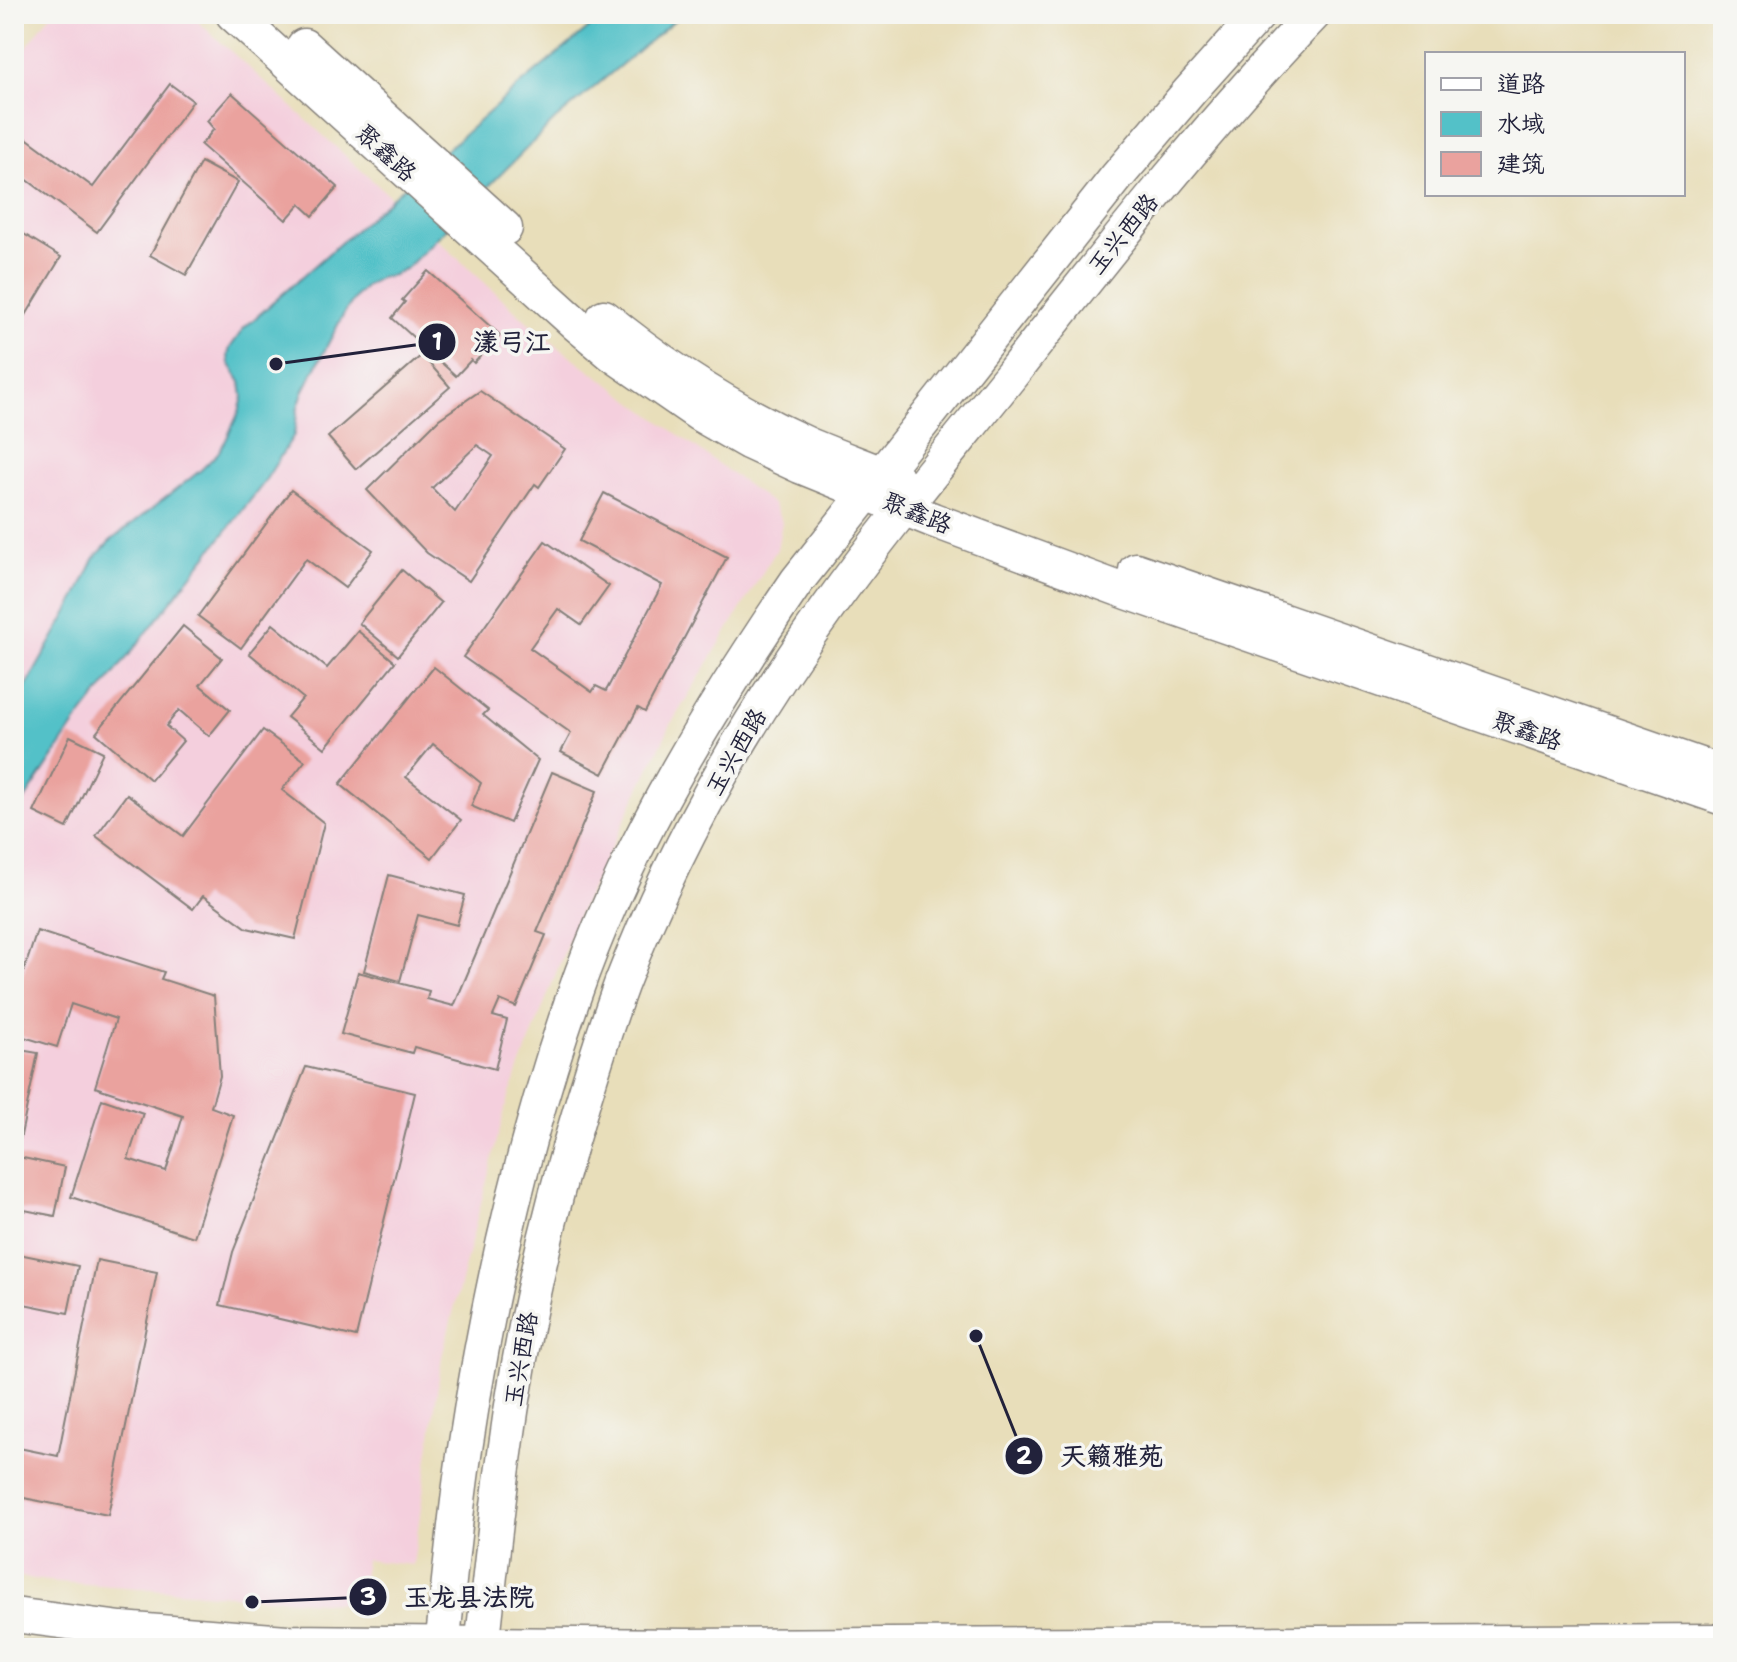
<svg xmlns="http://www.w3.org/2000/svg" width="1737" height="1662" viewBox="0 0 1737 1662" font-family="'Shantell Sans','LXGW WenKai TC',sans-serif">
<rect width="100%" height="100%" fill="#f6f6f2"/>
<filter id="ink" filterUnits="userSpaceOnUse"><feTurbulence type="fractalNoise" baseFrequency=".0125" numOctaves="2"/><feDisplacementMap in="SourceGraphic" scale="16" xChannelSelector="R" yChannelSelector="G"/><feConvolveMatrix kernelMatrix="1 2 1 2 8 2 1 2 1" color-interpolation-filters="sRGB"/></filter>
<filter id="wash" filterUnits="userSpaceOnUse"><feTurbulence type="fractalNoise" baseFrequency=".006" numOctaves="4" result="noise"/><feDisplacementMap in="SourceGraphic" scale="32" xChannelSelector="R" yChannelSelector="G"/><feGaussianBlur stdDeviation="1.8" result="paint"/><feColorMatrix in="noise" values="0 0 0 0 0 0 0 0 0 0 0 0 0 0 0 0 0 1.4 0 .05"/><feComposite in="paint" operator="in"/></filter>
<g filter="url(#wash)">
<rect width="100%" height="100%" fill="#e8deba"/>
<path fill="#f4cfdd" d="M 51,14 L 190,14 L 542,335 L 773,504 L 782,522 L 777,549 L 671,724 L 577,918 L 507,1101 L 442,1356 L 413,1565 L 365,1560 L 361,1605 L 47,1581 L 14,1576 L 14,64 Z"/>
<path fill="#b2c164" stroke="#6a7250" stroke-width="2" d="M 14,1641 L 77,1648 L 82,1648 L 14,1648 Z"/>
<path fill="#53c1c8" stroke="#3a7282" stroke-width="2" d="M 606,14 L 682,14 L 555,120 L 407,268 L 393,275 L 379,278 L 366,286 L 356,296 L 343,315 L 303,392 L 298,407 L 294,435 L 263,484 L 75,724 L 14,816 L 14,708 L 78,594 L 94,559 L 109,542 L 201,470 L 218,453 L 226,440 L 239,412 L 243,397 L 241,382 L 229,363 L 228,355 L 230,348 L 244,328 L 521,84 Z"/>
<g id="blocks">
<g fill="#eaa29e" fill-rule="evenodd">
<path d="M 170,84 L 193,101 L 97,232 L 14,170 L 14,129 L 93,187 Z"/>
<path d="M 232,93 L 338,187 L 313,216 L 300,204 L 286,220 L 201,145 L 214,129 L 207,121 Z"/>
<path d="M 201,162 L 238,182 L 186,275 L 150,255 Z"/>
<path d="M 14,228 L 61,257 L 14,335 Z"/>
<path d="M 428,271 L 500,335 L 474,363 L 471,360 L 456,376 L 392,318 L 405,302 L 402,300 Z"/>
<path d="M 422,355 L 450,387 L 356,469 L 328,437 Z"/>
<path d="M 480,391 L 565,449 L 539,487 L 535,484 L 469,581 L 427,553 L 367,490 L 439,419 ZM 477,445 L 493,456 L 455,512 L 432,488 Z"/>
<path d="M 291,490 L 373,550 L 345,588 L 306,559 L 241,648 L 198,616 Z"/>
<path d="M 604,493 L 727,557 L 645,712 L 638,708 L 603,774 L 561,752 L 571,733 L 463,657 L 545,541 L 609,586 L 581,625 L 558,609 L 530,648 L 592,692 L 596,686 L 606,691 L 662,585 L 579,541 Z"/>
<path d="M 402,570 L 441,603 L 398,656 L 359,623 Z"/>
<path d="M 273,624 L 327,668 L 358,631 L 395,662 L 325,748 L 287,717 L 303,698 L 249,653 Z"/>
<path d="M 183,626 L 222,658 L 200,685 L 230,710 L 209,736 L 179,710 L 166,726 L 183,741 L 151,780 L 96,733 Z"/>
<path d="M 434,667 L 488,710 L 483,715 L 538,760 L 510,823 L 471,806 L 481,783 L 433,744 L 406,777 L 461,820 L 432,858 L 340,784 Z"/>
<path d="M 263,730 L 305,761 L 282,790 L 324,823 L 295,939 L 247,928 L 203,896 L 193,909 L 96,836 L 127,794 L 183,836 Z"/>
<path d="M 70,736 L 103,752 L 67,828 L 34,812 Z"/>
<path d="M 552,772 L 597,791 L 537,932 L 546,935 L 516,1007 L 500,1000 L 493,1016 L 507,1020 L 495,1069 L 414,1047 L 412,1053 L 341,1034 L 358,972 L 429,991 L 427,999 L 454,1006 Z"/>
<path d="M 389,875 L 465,895 L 457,925 L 418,915 L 400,981 L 364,971 Z"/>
<path d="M 37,931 L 164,972 L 161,979 L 214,996 L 220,1076 L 211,1107 L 233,1115 L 194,1237 L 71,1197 L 102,1099 L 143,1113 L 128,1159 L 166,1171 L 183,1116 L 95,1087 L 116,1019 L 71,1004 L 57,1047 L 14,1034 L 14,1001 Z"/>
<path d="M 14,1049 L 38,1053 L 20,1140 L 14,1138 Z"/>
<path d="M 306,1067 L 415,1093 L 356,1337 L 220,1305 L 233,1252 Z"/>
<path d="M 14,1156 L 65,1167 L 55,1216 L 14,1208 Z"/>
<path d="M 14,1253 L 78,1266 L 68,1313 L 14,1302 Z"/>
<path d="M 97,1260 L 157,1272 L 108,1515 L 14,1496 L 14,1447 L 58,1456 Z"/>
</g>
</g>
</g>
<g filter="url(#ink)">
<use href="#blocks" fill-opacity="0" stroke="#85807a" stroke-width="2"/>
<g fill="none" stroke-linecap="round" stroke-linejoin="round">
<defs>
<g id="secondary">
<path d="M 233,14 L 575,323 L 612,354 L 699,414 L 748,442 L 800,466 L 933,520 L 1130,593 L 1723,798"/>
<path d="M 304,46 L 505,228"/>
<path d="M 604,317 C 666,368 734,411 807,444 C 837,457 869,468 899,481"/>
<path d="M 1136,570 L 1723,773"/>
<path d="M 14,1615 L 121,1629 L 287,1642 L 685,1646 L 1723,1641"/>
<path d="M 442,1648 C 449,1582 455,1515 465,1449 C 489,1288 526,1127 582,973 C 634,833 713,704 797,581 L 1116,178 L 1190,91 L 1259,14"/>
<path d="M 482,1648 C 489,1586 495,1523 504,1460 C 520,1339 547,1218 583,1101 C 595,1062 607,1023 621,985 C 673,850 745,722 830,605 C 887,526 950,451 1011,375 C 1108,252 1205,128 1314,14"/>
</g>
</defs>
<use href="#secondary" stroke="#85807a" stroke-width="37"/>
<use href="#secondary" stroke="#fff" stroke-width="34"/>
</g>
</g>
<g text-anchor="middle" stroke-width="7" stroke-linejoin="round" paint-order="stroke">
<g font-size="24" fill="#22223b" stroke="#f6f6f2">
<text transform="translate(386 153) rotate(42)" y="8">聚鑫路</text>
<text transform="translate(1123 234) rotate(-51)" y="8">玉兴西路</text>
<text transform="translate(917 513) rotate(22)" y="8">聚鑫路</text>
<text transform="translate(1527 731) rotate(19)" y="8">聚鑫路</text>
<text transform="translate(736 752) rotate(-60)" y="8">玉兴西路</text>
<text transform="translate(521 1359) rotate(-80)" y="8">玉兴西路</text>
</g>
</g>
<path fill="none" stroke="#22223b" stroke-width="3" d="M276 364L437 342M976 1336L1024 1456M252 1602L368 1597"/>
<g fill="#22223b" stroke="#f6f6f2" stroke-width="3">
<circle cx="276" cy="364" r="8"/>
<circle cx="976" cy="1336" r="8"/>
<circle cx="252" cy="1602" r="8"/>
<circle cx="437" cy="342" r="20"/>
<circle cx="1024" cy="1456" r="20"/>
<circle cx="368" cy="1597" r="20"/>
</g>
<g font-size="24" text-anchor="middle" font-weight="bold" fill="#fff">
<text x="437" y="350">1</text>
<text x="1024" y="1464">2</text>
<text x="368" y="1605">3</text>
</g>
<g font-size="26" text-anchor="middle" font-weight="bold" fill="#22223b" stroke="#f6f6f2" stroke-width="7" stroke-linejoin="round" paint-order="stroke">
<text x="512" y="351">漾弓江</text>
<text x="1112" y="1465">天籁雅苑</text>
<text x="469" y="1606">玉龙县法院</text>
</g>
<rect width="1737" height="1662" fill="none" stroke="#f6f6f2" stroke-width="48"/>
<rect x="1425" y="52" width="260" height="144" fill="#f6f6f2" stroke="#a1a1a9" stroke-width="2"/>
<rect x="1441" y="78" width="40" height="12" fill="#ffffff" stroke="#a1a1a9" stroke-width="2"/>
<text x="1497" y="92" font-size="24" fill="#22223b">道路</text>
<rect x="1441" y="112" width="40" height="24" fill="#53c1c8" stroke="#a1a1a9" stroke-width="2"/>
<text x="1497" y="132" font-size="24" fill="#22223b">水域</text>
<rect x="1441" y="152" width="40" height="24" fill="#eaa29e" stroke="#a1a1a9" stroke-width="2"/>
<text x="1497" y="172" font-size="24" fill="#22223b">建筑</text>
</svg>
